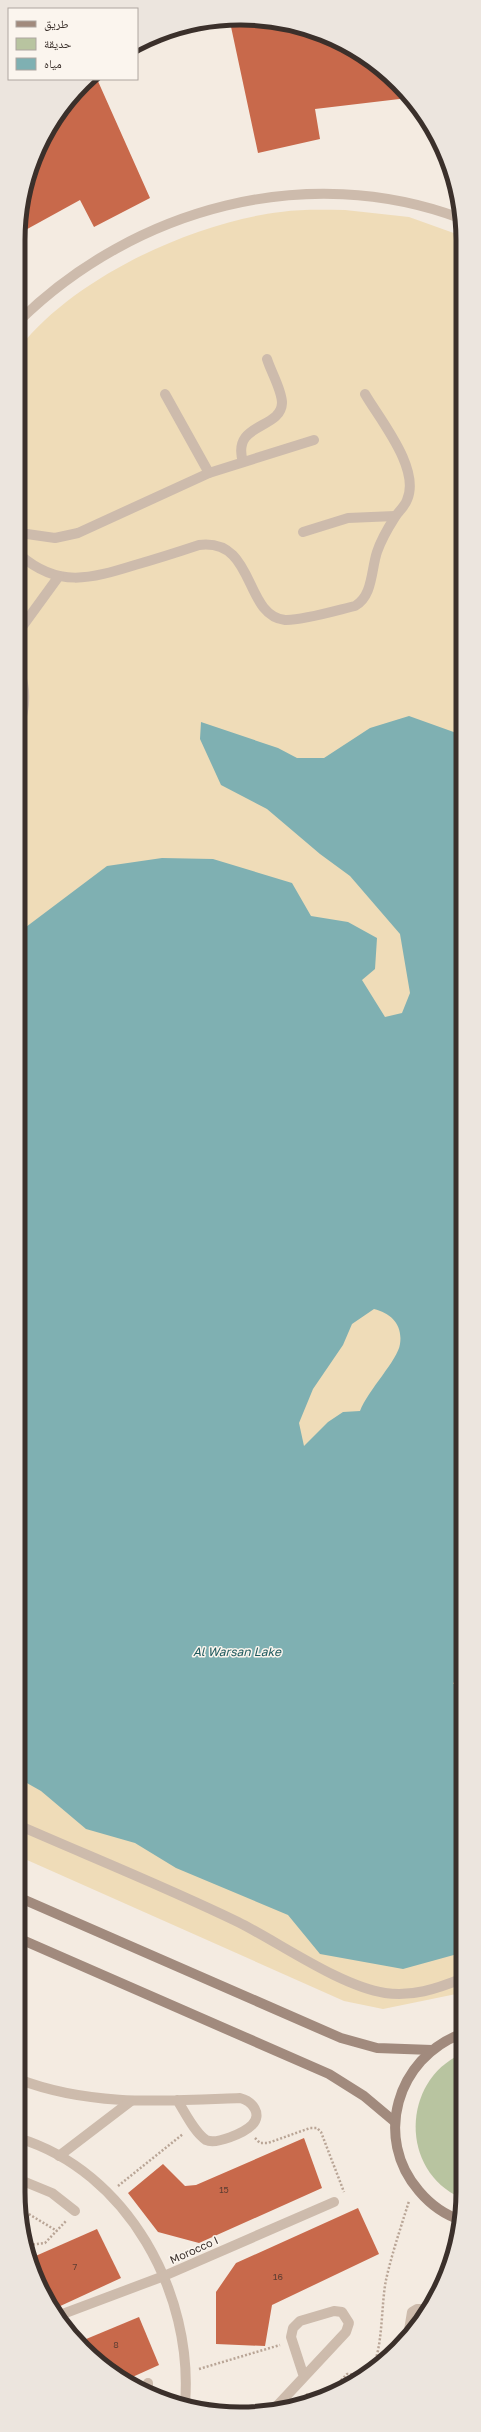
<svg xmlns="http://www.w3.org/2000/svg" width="481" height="2432" viewBox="0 0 481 2432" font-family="'Golos Text','Noto Naskh Arabic',sans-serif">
<rect width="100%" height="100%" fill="#f4ebe1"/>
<path fill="#b8c4a0" d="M 461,2054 L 461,2198 C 400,2171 401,2082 461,2054 Z"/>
<path fill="#efdcb8" d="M 345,210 L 409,217 L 462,236 L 461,1993 L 383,2009 L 344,2001 L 18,1856 L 20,347 C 75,277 194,222 281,212 C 302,209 324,210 345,210 Z"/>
<path fill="#7fb0b2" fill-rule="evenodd" d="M 409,716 L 462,735 L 462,1666 L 453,1684 L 461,1684 L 461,1953 L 403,1969 L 320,1954 L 288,1915 L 176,1868 L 135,1843 L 86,1829 L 41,1791 L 18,1778 L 19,929 L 26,927 L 107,866 L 162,858 L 213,859 L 292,883 L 311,916 L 348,922 L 377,938 L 375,969 L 362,980 L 385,1017 L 402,1013 L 410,993 L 400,934 L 350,876 L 320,854 L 267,809 L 221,785 L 200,739 L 201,722 L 278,748 L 297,758 L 324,758 L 370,728 ZM 374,1309 C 391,1313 403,1325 400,1344 C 398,1360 368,1390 360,1411 L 343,1412 L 328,1422 L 304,1446 L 299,1423 L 313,1389 L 343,1345 L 352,1324 Z"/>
<g fill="#c8694b">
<path d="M 269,20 L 339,41 L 398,83 L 408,98 L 315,109 L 320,139 L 258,153 L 230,22 Z"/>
<path d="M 92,79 L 97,79 L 150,198 L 94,227 L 80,200 L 20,233 L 20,212 L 48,129 Z"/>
<path d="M 304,2138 L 322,2188 L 199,2243 L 158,2232 L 128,2193 L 163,2164 L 185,2186 L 196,2185 Z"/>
<path d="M 358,2208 L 379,2254 L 272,2305 L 265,2346 L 216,2344 L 216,2292 L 236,2263 Z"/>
<path d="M 97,2229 L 121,2278 L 56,2308 L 35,2276 L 31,2258 Z"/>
<path d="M 139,2317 L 159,2365 L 128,2379 L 83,2349 L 79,2342 Z"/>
</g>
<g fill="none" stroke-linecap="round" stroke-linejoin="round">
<g stroke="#b9a596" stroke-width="2.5" stroke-dasharray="2 2" stroke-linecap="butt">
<path d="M 255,2138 L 260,2143 L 268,2143 L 310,2128 L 317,2128 L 321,2132 L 344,2192"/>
<path d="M 118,2186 L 183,2134"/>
<path d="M 22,2210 L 57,2231"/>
<path d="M 29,2245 L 45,2243 L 66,2221"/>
<path d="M 372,2367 C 383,2350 381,2304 386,2280 C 392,2253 401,2227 409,2201"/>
<path d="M 199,2369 L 280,2345"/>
<path d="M 330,2392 L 347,2374 L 360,2375"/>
<path d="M 306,2394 L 315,2400"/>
</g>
<g stroke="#cdbbac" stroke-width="10">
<path d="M 165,394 L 209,473"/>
<path d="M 243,462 C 231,422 281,430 282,403 C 282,390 271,372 267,359"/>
<path d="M 303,532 L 348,518 L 395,516"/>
<path d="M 20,533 L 55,538 L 78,533 L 209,473 L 314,440"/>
<path d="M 20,555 C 58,588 90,579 135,565 C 156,559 178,552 199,545 C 256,538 243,615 285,620 C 301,621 338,610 355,606 C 373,596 371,570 377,552 C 381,540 388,528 395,517 C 399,511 405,506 407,500 C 421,469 380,420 365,394"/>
<path d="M 19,631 L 59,576"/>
</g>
<g stroke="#cdbbac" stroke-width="10">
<path d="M 20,320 C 135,208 307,161 460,218"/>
<path d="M 19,726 C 26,707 26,688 19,669"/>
<path d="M 18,1825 C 91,1857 166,1887 238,1922 C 280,1943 340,1986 385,1993 C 412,1997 436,1989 461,1979"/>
<path d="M 18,2079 C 90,2107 165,2101 240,2098 C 252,2101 263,2114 252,2125 C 244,2133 216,2145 206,2140 C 194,2132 185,2112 177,2100"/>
<path d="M 18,2138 C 128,2171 194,2294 185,2404"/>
<path d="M 59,2156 L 131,2101"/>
<path d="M 18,2179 L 52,2193 L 75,2211"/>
<path d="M 60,2315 L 164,2276 L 334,2202"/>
<path d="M 409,2330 L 412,2312 L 417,2309 L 426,2309"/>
<path d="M 148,2392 L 148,2383"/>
<path d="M 276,2407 L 346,2332 L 349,2323 L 342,2312 L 334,2311 L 300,2321 L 293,2328 L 291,2337 L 304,2377"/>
</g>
<g stroke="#a18a7d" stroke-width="10">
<path d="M 18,1897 L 341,2038 L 377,2048 L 432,2050"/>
<path d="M 18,1938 L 329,2074 L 364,2096 L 395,2122"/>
<path d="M 461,2220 C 445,2215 430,2204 419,2191 C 373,2138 397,2058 461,2034"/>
</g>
</g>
<g text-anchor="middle" stroke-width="3" stroke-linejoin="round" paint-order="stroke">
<g font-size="9" fill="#5e3e33">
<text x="224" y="2193">15</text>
<text x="75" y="2270">7</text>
<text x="278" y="2280">16</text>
<text x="116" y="2348">8</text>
</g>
<g font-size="11" fill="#3b302b" stroke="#fbf5ee">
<text transform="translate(194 2250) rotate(-24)" y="4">Morocco I</text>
</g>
<g font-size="12" font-style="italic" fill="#1f5a5e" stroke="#fbf5ee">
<text x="237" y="1656">Al Warsan Lake</text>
</g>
</g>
<path d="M0 0H481V2432H0ZM240 25H241A215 215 0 0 1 456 240V2192A215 215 0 0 1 241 2407H240A215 215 0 0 1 25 2192V240A215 215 0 0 1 240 25Z" fill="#ece5de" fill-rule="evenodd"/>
<path fill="none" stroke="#3b302b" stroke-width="5" d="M240 25H241A215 215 0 0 1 456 240V2192A215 215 0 0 1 241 2407H240A215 215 0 0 1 25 2192V240A215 215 0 0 1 240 25Z"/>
<rect x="8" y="8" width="130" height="72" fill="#fbf5ee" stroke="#aea6a0"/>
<rect x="16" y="21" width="20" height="6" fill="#a18a7d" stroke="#aea6a0"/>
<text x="44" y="28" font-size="12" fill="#3b302b">طريق</text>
<rect x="16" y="38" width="20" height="12" fill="#b8c4a0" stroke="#aea6a0"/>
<text x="44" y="48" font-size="12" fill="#3b302b">حديقة</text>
<rect x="16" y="58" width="20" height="12" fill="#7fb0b2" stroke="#aea6a0"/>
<text x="44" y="68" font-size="12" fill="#3b302b">مياه</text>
</svg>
